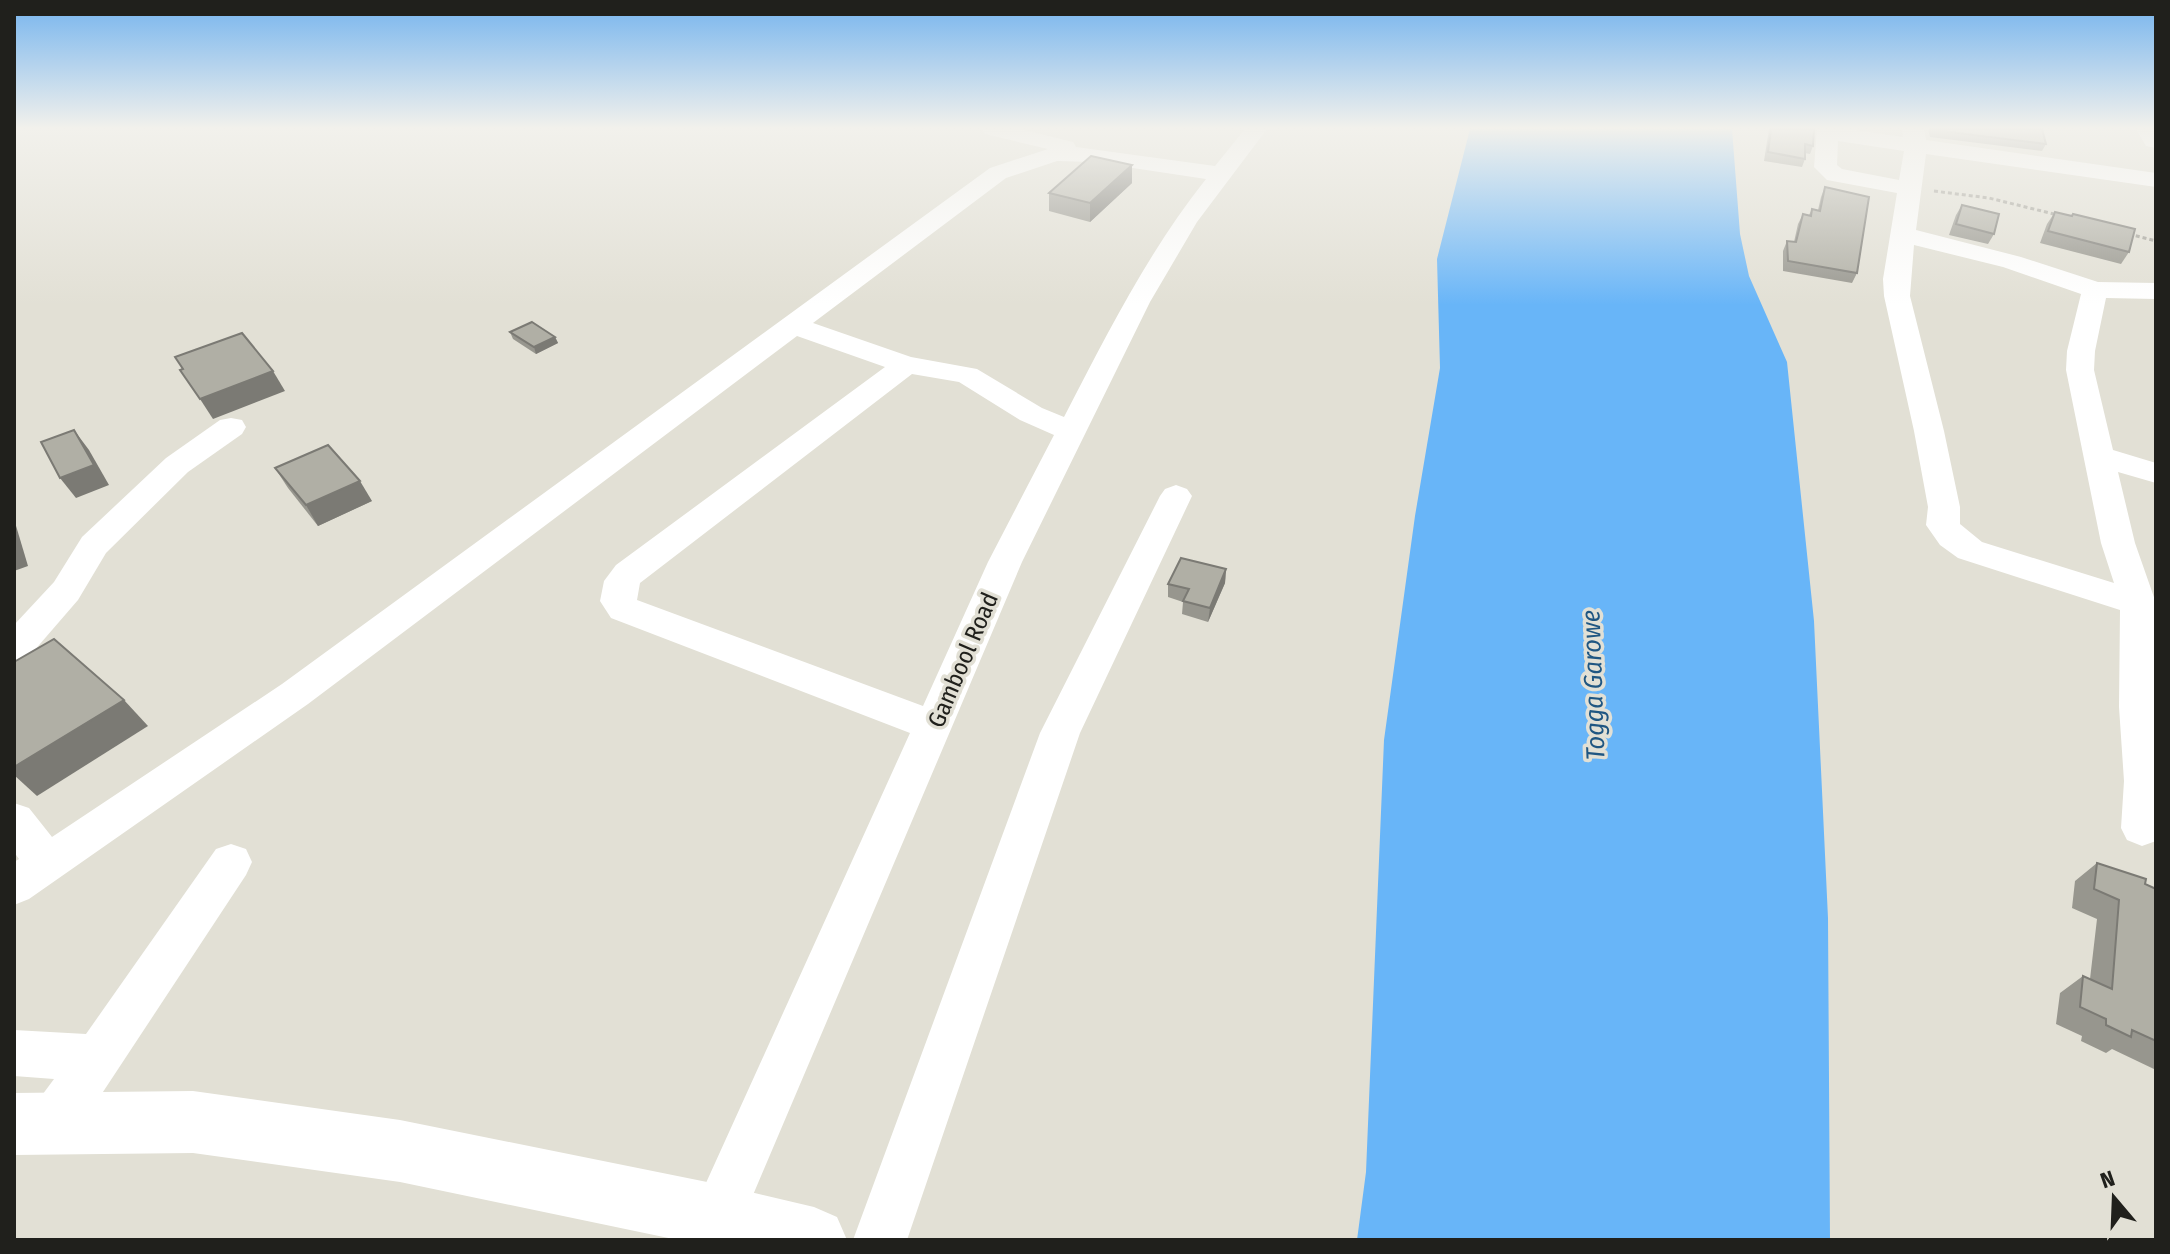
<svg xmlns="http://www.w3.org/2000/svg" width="2170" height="1254" viewBox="0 0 2170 1254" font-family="'Fira Sans Condensed',sans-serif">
<rect width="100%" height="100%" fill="#e2e0d5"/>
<path fill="#68b5f8" d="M 1470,129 L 1732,129 L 1740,234 L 1749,276 L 1787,362 L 1814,621 L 1828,918 L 1830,1240 L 1357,1240 L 1366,1172 L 1384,740 L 1415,516 L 1440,368 L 1437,259 Z"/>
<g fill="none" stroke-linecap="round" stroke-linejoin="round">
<g stroke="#a09e96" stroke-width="3" stroke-dasharray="4 3" stroke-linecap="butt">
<path d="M 1934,191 L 1989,198 L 2058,215"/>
<path d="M 2129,234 L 2156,241"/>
</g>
<g fill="#fff" fill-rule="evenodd">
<path d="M 982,129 L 1020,129 L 1073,142 L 1076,147 L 1215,166 L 1245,129 L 1267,129 L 1197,222 L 1150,302 L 1022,562 L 736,1235 C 721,1241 713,1241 698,1235 L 691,1216 L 910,733 L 611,618 L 600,601 L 604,581 L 616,565 L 885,367 L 797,336 L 308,704 L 29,899 L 14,905 L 14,862 L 19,859 L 14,852 L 14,803 L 29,808 L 52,837 L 282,684 L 990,168 L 1048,149 L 985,134 ZM 1057,161 L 1093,162 L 1206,179 C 1148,252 1107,334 1064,417 L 1042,408 L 977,369 L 911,357 L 813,323 L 1006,178 ZM 912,374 L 959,382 L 1020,420 L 1054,435 L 988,562 L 923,706 L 637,600 L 640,583 Z"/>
<path d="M 1817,129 L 1847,129 L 1903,137 L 1902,129 L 1924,129 L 1926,140 L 2156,173 L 2156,187 L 1926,154 L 1916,230 L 2021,257 L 2098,282 L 2156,283 L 2156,299 L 2106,298 L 2095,351 L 2094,370 L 2113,450 L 2156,463 L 2156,483 L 2118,472 L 2135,543 L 2156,603 L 2156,841 L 2142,846 L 2127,840 L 2121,828 L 2124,781 L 2119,707 L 2120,610 L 1958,558 L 1940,545 L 1926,525 L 1928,507 L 1914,431 L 1884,296 L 1883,279 L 1897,193 L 1827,180 L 1814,167 ZM 1838,141 L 1904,151 L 1899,180 L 1842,169 L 1837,165 ZM 1914,245 L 2003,267 L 2081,294 L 2067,351 L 2066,370 L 2101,543 L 2114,583 L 1982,542 L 1960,524 L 1960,507 L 1944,431 L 1910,296 Z"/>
<path d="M 231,418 L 242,420 L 246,427 L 242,434 L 188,472 L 106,553 L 78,600 L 27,659 L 14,663 L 14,625 L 54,582 L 82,537 L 166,458 L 220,420 Z"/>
<path d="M 1176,485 L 1187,489 L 1192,496 L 1080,733 L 907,1240 L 853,1240 L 1040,733 L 1160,496 L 1165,489 Z"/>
<path d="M 231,844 L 246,849 L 252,862 L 246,875 L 70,1142 L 52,1149 L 34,1142 L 27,1124 L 34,1106 L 54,1079 L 14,1076 L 14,1030 L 86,1034 L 216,849 Z"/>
</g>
<g fill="#fff" fill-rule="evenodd">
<path d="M 2136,129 L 2156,129 L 2156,148 L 2146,146 Z"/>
<path d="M 193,1091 L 400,1120 L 717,1184 L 814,1207 L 837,1217 L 847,1240 L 678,1240 L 400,1182 L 193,1153 L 14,1155 L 14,1093 Z"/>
</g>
</g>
<g fill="#97968e">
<path d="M 1769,129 L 1814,129 L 1813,146 L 1810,154 L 1805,153 L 1805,159 L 1802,167 L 1764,161 Z"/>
<path d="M 1928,129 L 2042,129 L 2046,144 L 2042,151 L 1930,137 Z"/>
<path d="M 1132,165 L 1132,183 L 1090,222 L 1049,211 L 1049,193 Z"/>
<path d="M 1825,187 L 1857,273 L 1852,283 L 1783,271 L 1783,251 L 1787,241 L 1794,242 L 1798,224 L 1803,214 L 1809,215 L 1812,209 L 1818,210 L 1821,197 Z"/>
<path d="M 1962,205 L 1994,234 L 1988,244 L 1949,235 L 1956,215 Z"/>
<path d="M 2055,212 L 2129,252 L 2121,264 L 2040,243 L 2047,224 Z"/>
<path d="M 510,332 L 555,337 L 558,343 L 536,354 L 513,339 Z"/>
<path d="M 275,468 L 372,501 L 318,526 L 288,488 Z"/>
<path d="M 1226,569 L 1225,583 L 1208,622 L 1182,614 L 1183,602 L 1168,597 L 1168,584 Z"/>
<path d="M 2097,863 L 2156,889 L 2156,1070 L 2112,1049 L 2106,1053 L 2081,1041 L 2082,1036 L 2056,1024 L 2060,993 L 2083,976 L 2090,979 L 2097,919 L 2072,908 L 2075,881 Z"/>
</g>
<g fill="#7b7a74">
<path d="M 1132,165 L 1132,183 L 1090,222 L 1090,203 Z"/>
<path d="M 555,337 L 558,343 L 536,354 L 534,347 Z"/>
<path d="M 273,371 L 285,391 L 213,419 L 200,399 Z"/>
<path d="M 74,430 L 89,450 L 109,485 L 76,498 L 60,478 Z"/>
<path d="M 360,481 L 372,501 L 318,526 L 306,505 Z"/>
<path d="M 14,519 L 28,566 L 14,571 Z"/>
<path d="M 1226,569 L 1225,583 L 1208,622 L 1210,608 Z"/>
<path d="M 124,700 L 148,726 L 37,796 L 14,775 L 14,767 Z"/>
</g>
<g fill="#b0afa5" stroke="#7b7a74" stroke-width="2">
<path d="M 1771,129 L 1814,129 L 1813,146 L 1805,144 L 1805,159 L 1768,152 Z"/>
<path d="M 1933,129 L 2042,129 L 2046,144 L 1933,130 Z"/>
<path d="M 1091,156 L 1132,165 L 1090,203 L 1049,193 Z"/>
<path d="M 1825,187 L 1869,197 L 1857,273 L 1788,261 L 1787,241 L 1796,242 L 1803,214 L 1811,216 L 1812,209 L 1820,211 Z"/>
<path d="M 1962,205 L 1999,214 L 1994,234 L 1956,224 Z"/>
<path d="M 2055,212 L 2072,216 L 2073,214 L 2135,229 L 2129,252 L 2048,231 Z"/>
<path d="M 532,322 L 555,337 L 534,347 L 510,332 Z"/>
<path d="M 242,333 L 273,371 L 200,399 L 180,370 L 183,369 L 175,357 Z"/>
<path d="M 74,430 L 94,465 L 60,478 L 41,442 Z"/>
<path d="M 328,445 L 360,481 L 306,505 L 275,468 Z"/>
<path d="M 1181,558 L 1226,569 L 1210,608 L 1183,601 L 1189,589 L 1168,584 Z"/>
<path d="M 54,639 L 124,700 L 14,767 L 14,662 Z"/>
<path d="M 2097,863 L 2146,879 L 2145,884 L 2156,889 L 2156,1041 L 2132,1030 L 2131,1037 L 2106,1025 L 2106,1019 L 2080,1007 L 2083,976 L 2112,989 L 2119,900 L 2094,889 Z"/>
</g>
<linearGradient id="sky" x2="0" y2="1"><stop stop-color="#75b4ee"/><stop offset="0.42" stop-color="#f2f1ec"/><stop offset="1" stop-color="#f2f1ec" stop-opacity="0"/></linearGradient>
<rect width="2170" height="305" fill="url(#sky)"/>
<g text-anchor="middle" stroke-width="7" stroke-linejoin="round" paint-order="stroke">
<g font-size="24" fill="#20201c" stroke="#e2e0d5">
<text transform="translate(963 660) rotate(-67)" y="8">Gambool Road</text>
</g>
<g font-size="26" font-style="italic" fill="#1f5682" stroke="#e2e0d5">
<text transform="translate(1593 685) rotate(-92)" y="9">Togga Garowe</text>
</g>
</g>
<rect width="2170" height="1254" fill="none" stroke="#20201c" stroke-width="32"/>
<g transform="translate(2114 1198) rotate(341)" stroke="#e2e0d5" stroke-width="6" paint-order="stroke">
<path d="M0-6L14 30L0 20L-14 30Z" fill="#20201c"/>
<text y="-12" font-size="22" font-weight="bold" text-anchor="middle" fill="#20201c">N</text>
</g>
</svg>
